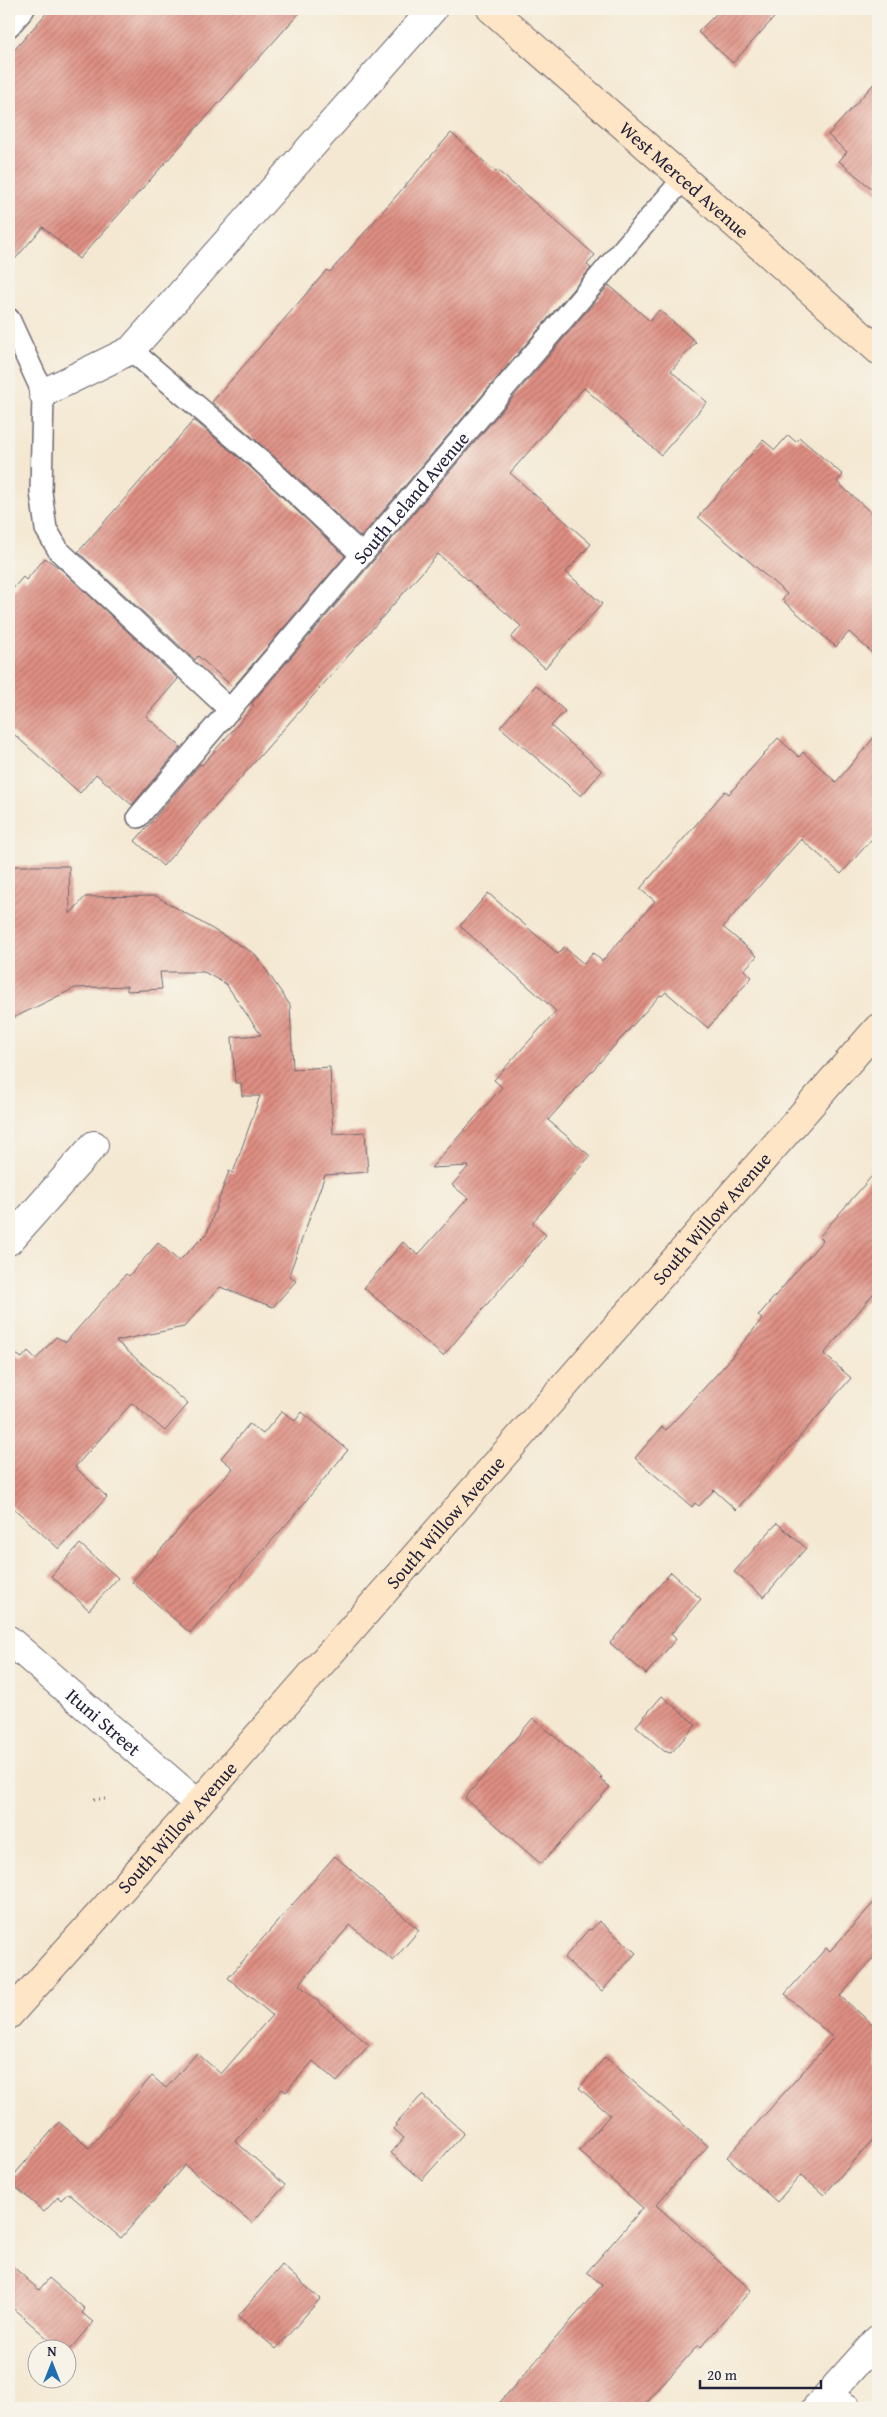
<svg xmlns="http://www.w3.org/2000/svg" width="887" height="2417" viewBox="0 0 887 2417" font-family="'Gentium Book Plus',serif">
<defs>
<pattern id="building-hatch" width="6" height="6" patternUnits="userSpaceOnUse" patternTransform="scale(1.25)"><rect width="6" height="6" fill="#df8f83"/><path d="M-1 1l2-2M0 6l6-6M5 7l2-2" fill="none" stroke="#b4746c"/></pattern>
</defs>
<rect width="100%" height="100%" fill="#f7f3e8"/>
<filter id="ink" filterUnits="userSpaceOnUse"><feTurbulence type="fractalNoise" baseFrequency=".02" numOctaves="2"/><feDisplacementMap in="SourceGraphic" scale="10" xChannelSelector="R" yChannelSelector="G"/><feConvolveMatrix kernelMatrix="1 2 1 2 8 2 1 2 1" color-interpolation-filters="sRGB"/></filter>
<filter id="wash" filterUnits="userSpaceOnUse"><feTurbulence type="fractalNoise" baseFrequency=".0096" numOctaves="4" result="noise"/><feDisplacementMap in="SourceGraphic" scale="20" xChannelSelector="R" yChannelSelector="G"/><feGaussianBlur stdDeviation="1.12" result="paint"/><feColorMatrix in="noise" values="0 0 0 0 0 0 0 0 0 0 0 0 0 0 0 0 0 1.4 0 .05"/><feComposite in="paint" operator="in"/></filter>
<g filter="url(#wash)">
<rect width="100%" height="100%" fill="#f4e8d2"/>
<g id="blocks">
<g fill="url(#building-hatch)">
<path d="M 50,9 L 303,9 L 79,259 L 43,227 L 9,266 L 9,56 Z"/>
<path d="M 721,9 L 782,9 L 733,63 L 698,32 Z"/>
<path d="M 878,79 L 878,194 L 839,161 L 847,152 L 828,135 Z"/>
<path d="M 451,133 L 496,172 L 497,170 L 595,255 L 587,265 L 591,268 L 361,537 L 266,449 L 212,402 L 327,270 L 330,272 Z"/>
<path d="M 609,285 L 650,321 L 659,310 L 696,342 L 671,371 L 707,402 L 661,455 L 584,388 L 510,473 L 591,544 L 566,572 L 602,604 L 545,668 L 511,638 L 521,626 L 438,554 L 163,866 L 135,841 L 200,764 L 202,765 L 254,706 L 252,703 Z"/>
<path d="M 193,421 L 195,421 L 250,467 L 345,556 L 233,687 L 198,656 L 195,660 L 78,552 Z"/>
<path d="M 788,435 L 796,442 L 800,438 L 843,475 L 837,482 L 878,519 L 878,658 L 849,632 L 836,647 L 782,600 L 787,594 L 698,517 L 763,440 L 775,450 Z"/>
<path d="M 45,558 L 62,570 L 178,679 L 146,716 L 181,747 L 132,805 L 96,774 L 80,793 L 9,730 L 9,593 L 23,577 L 26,580 Z"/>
<path d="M 536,685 L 565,711 L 551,726 L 602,771 L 581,796 L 500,727 Z"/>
<path d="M 878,733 L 878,832 L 841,874 L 801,839 L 723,927 L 757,956 L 744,970 L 752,977 L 708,1028 L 666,992 L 662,996 L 660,995 L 548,1120 L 590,1156 L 532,1223 L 546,1235 L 443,1356 L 364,1288 L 403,1242 L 418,1255 L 468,1198 L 452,1185 L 469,1166 L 431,1168 L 502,1087 L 494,1080 L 556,1011 L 460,926 L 488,893 L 558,954 L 564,947 L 584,964 L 593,953 L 602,961 L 655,901 L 640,889 L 725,791 L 729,794 L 778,738 L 799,757 L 803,752 L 836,782 Z"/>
<path d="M 9,866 L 69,866 L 70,914 L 85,897 L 156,896 L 255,954 L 290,1005 L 293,1069 L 330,1067 L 333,1134 L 365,1132 L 368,1172 L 325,1175 L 289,1275 L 296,1281 L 273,1307 L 220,1287 L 184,1327 L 116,1341 L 188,1404 L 165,1431 L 132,1403 L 75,1467 L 107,1497 L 59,1549 L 9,1504 L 9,1350 L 22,1358 L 28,1351 L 36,1359 L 56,1337 L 66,1342 L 126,1274 L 129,1276 L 158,1243 L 179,1261 L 207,1233 L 229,1171 L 233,1173 L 260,1096 L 242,1096 L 241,1083 L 235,1083 L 232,1037 L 261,1035 L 226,984 L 204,972 L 160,972 L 162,989 L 127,991 L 127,986 L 75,988 L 9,1020 Z"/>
<path d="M 878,1169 L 878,1288 L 824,1354 L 851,1378 L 736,1510 L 714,1490 L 699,1506 L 695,1503 L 692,1507 L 635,1458 L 662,1427 L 666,1430 L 725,1365 L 762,1319 L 758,1316 L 823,1240 L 819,1237 Z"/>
<path d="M 282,1411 L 295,1421 L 302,1412 L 348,1450 L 290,1520 L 190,1633 L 132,1582 L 233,1468 L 221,1458 L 249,1424 L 263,1434 Z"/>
<path d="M 777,1523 L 806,1548 L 764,1597 L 734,1572 Z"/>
<path d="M 80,1544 L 118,1578 L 89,1610 L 51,1576 Z"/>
<path d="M 671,1572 L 701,1599 L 671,1634 L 676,1639 L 646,1674 L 610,1643 Z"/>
<path d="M 662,1696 L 696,1725 L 671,1753 L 664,1751 L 636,1726 Z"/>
<path d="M 533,1718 L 602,1777 L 600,1779 L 610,1787 L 541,1864 L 465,1798 Z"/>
<path d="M 335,1856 L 419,1930 L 393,1961 L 350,1925 L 299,1985 L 369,2045 L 337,2082 L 313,2061 L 286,2092 L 282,2089 L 235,2141 L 285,2185 L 252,2223 L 185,2165 L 121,2238 L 68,2193 L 61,2200 L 58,2197 L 44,2212 L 9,2181 L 59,2122 L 89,2148 L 152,2076 L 166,2088 L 197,2053 L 221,2074 L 272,2015 L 228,1978 Z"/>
<path d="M 878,1898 L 878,1953 L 840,1996 L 878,2029 L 878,2134 L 824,2195 L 801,2175 L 777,2202 L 727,2157 L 833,2038 L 785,1994 L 826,1948 L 830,1951 Z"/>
<path d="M 599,1921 L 636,1953 L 602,1991 L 564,1958 L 589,1929 L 591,1930 Z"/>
<path d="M 605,2057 L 708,2146 L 656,2205 L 751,2290 L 700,2348 L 698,2345 L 642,2408 L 495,2408 L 602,2285 L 587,2272 L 643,2208 L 579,2151 L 610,2115 L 579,2088 Z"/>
<path d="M 422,2095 L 464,2133 L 422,2180 L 391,2153 L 404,2138 L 394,2129 L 397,2126 L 395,2124 Z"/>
<path d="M 9,2263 L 39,2290 L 49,2278 L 85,2309 L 82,2313 L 93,2322 L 69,2350 L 57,2340 L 54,2344 L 9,2305 Z"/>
<path d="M 282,2265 L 320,2299 L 276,2349 L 238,2316 Z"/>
</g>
</g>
</g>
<g filter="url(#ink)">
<use href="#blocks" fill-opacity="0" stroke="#6c6770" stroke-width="1"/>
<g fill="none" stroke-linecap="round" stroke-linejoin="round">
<defs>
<g id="lane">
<path d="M 9,26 L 24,9"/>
<path d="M 9,319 L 43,393 L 41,492 L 46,529 L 59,551 L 230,710"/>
<path d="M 131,350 L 258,458 L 362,555"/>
<path id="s1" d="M 138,817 L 683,179"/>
</g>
<g id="street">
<path d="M 43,393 L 131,350 L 433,9"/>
<path d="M 9,1241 L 94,1145"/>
<path id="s2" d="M 9,1640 L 198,1804"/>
<path d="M 827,2397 L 847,2408"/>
<path d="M 816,2408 L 878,2339"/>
</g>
<g id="secondary">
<path id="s3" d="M 491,9 L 878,350"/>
<path id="s4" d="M 9,2015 L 198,1804 L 878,1028"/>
</g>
</defs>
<use href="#lane" stroke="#6c6770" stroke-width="24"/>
<use href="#street" stroke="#6c6770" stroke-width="30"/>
<use href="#secondary" stroke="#6c6770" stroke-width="30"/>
<path stroke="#6c6770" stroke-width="3" stroke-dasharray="1 4" stroke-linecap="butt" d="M 94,1799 L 108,1799"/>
<use href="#lane" stroke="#fff" stroke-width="21"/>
<use href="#street" stroke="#fff" stroke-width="28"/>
<use href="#secondary" stroke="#fee5c5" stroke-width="28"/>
</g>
</g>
<g text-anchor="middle" stroke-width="4" stroke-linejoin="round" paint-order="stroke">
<g font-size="19" fill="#22223b" stroke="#f7f3e8">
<text dy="7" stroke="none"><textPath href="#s3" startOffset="258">West Merced Avenue</textPath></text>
<text dy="7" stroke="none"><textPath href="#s1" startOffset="420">South Leland Avenue</textPath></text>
<text dy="7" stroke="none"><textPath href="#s4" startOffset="1062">South Willow Avenue</textPath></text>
<text dy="7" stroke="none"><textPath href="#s4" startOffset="658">South Willow Avenue</textPath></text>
<text dy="7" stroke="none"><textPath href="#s2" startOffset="125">Ituni Street</textPath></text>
<text dy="7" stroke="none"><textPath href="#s4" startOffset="252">South Willow Avenue</textPath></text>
</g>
</g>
<rect width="887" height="2417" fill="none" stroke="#f7f3e8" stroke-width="30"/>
<g transform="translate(52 2364)"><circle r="24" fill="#f7f3e8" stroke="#a29fa3"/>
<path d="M0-4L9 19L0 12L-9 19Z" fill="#1f6fb2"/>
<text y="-8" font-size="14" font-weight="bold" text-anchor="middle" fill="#22223b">N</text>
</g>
<path d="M700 2380v8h121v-8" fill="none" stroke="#22223b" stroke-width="2.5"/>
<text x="707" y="2380" font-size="15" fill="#22223b" stroke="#f7f3e8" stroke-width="4" paint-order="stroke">20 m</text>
</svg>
